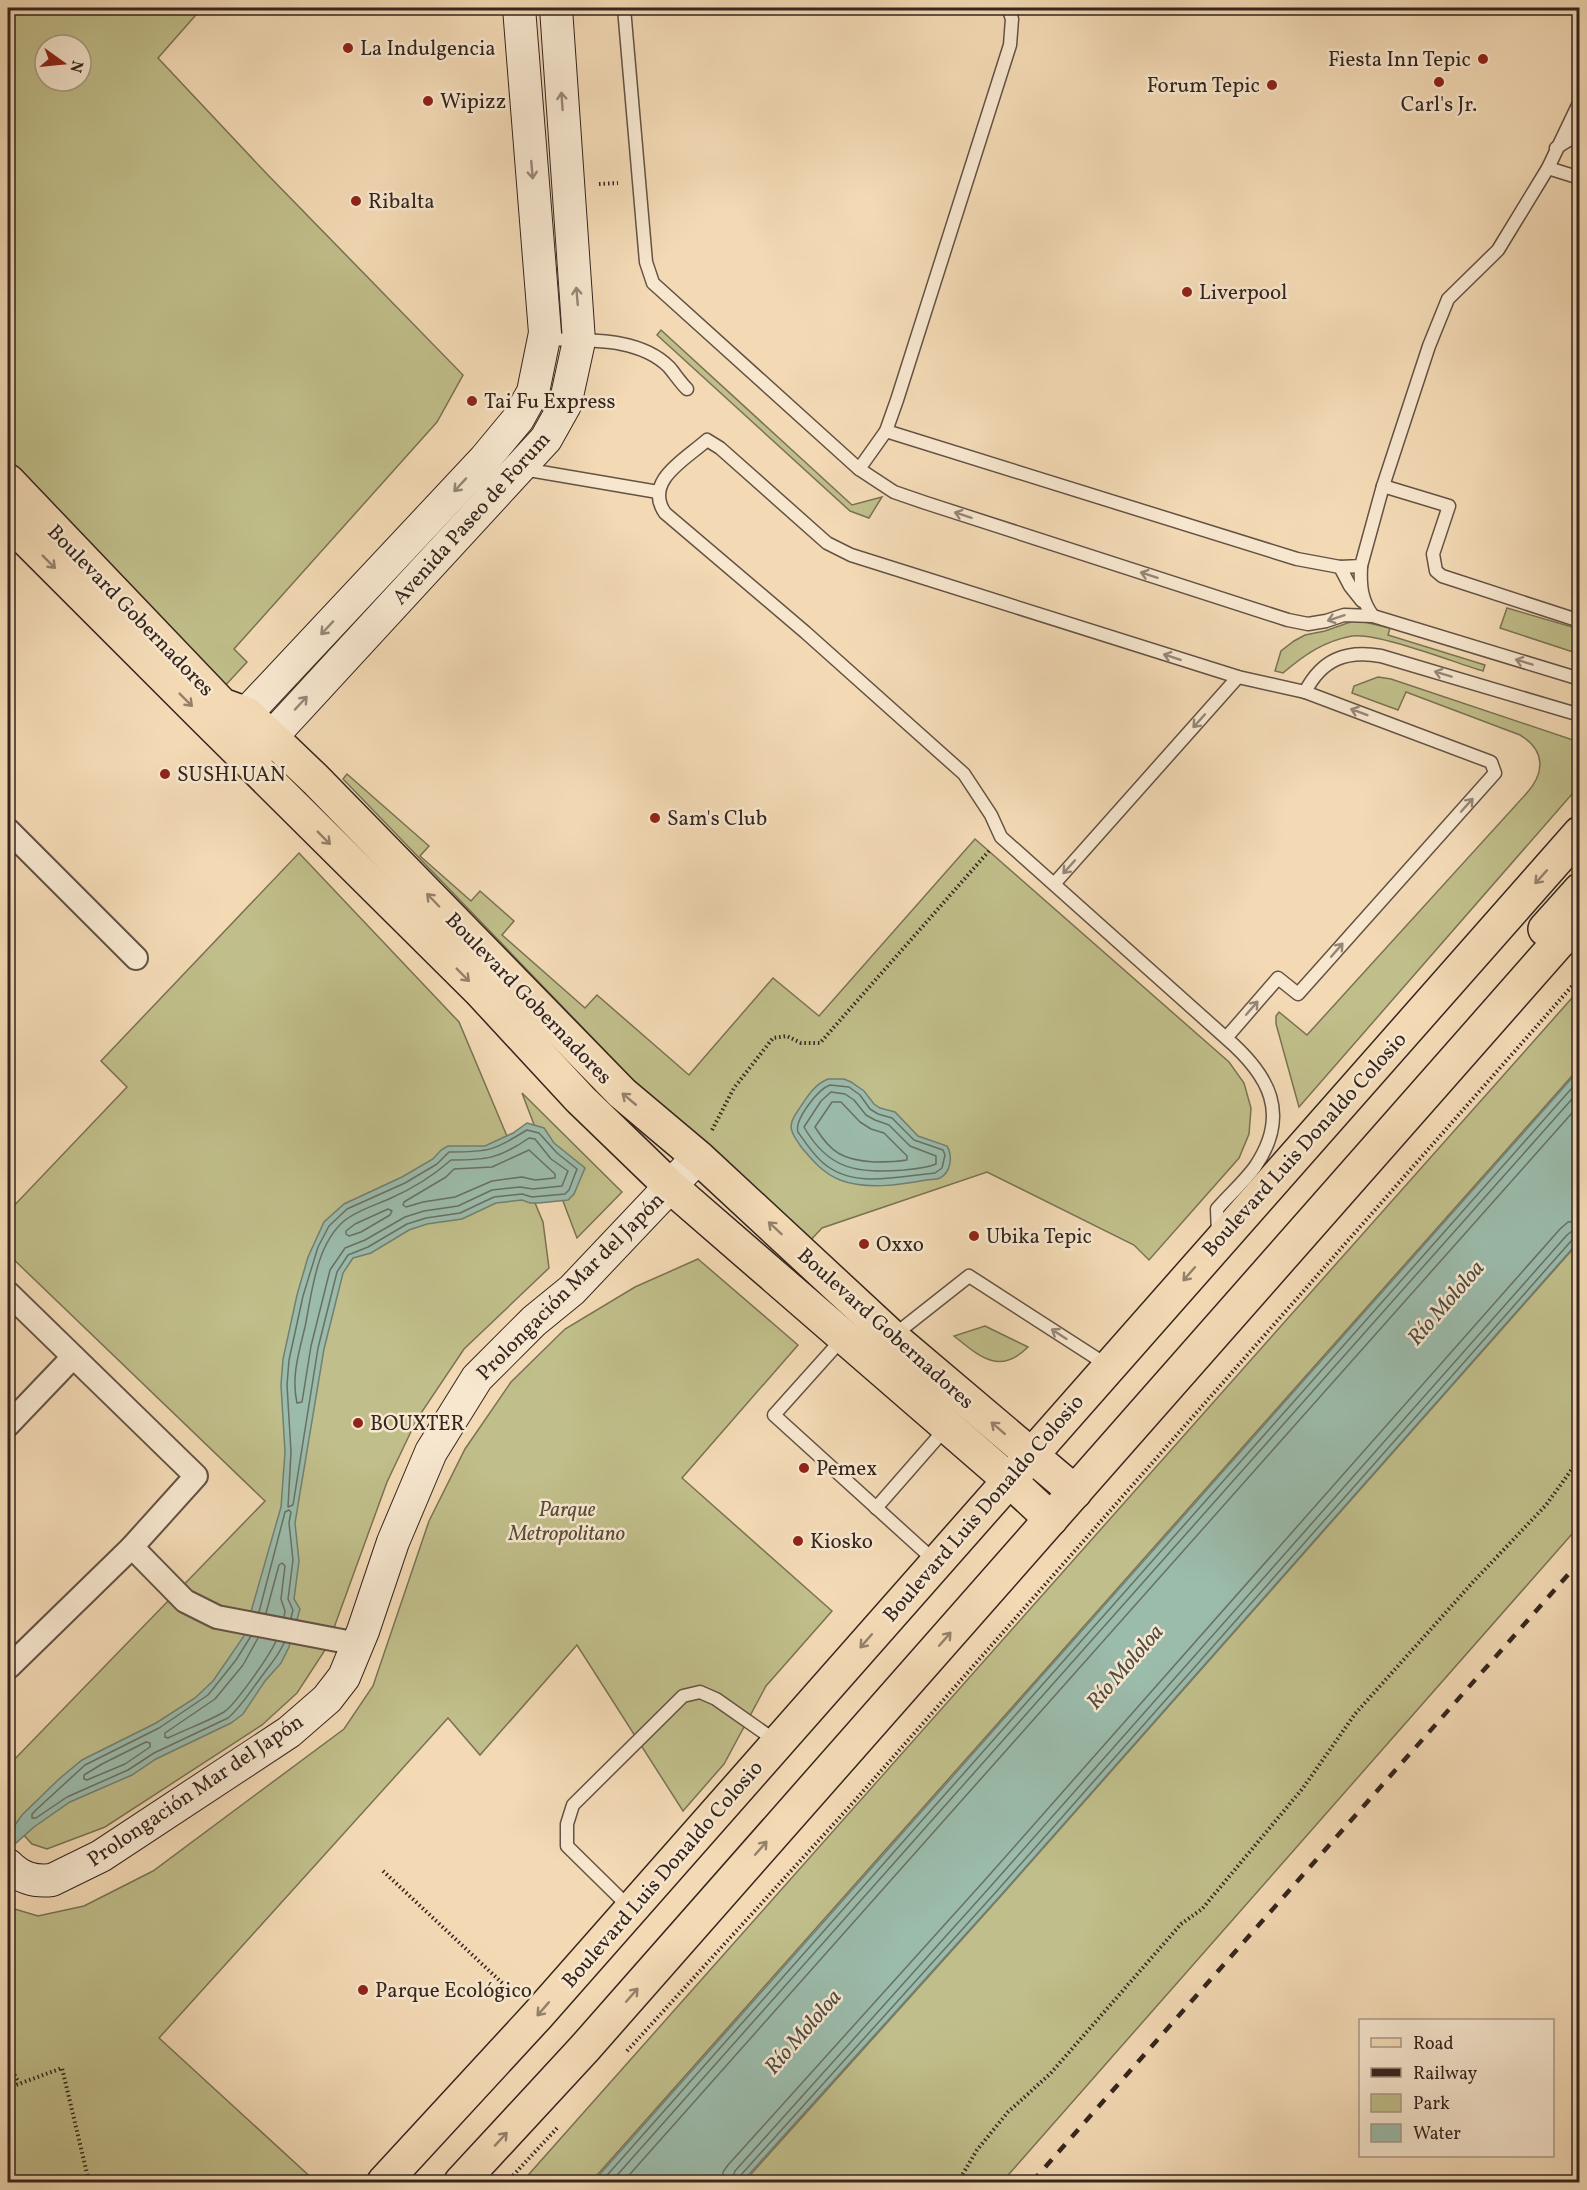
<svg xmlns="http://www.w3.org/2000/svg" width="1587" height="2190" viewBox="0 0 1587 2190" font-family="Vollkorn,serif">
<rect width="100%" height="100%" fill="#f3dab5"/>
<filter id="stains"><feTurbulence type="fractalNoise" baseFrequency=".00333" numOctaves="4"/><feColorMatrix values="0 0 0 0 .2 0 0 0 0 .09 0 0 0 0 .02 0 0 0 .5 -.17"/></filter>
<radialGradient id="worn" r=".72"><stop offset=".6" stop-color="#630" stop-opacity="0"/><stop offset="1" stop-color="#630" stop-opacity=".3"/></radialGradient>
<g fill="#c0be8a" stroke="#7a7254" stroke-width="1.5" fill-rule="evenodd">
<path d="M 8,8 L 202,8 L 158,58 L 266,173 L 463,375 L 437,422 L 234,649 L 247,662 L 223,688 L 8,469 ZM 45,45 L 81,45 L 81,81 L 45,81 Z"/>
<path d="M 661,330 L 852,505 L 882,497 L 869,518 L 850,511 L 657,335 Z"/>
<path d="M 1507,608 L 1579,629 L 1579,654 L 1500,628 Z"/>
<path d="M 1356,620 L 1390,628 L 1388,635 L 1485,665 L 1483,671 C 1456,663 1377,632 1352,636 C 1324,641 1304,655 1283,673 L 1275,671 L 1281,651 L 1294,641 L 1305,635 L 1325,631 Z"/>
<path d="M 1378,677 L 1391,679 L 1579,742 L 1579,786 L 1299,1107 L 1276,1024 L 1276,1016 L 1279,1012 L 1307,1035 L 1526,794 C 1545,773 1546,751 1520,735 L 1406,692 L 1398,710 L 1352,693 L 1354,686 Z"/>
<path d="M 347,774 L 429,846 L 420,856 L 471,901 L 480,891 L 514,921 L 502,935 L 585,1008 L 597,995 L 689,1075 L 773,978 L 819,1016 L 975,839 L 1229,1062 L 1244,1083 L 1251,1108 L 1249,1134 L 1239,1158 L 1149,1260 L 1134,1245 L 987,1172 L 822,1228 L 809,1242 L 667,1115 L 343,779 Z"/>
<path d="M 299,853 L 459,1022 L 543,1222 L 549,1268 L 464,1349 L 417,1419 L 387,1482 L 327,1647 L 297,1693 L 262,1725 L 105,1827 L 47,1849 L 32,1844 L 8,1818 L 8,1766 L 265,1501 L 8,1254 L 8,1212 L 127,1087 L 101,1061 Z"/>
<path d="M 1579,990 L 1579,1068 L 591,2182 L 522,2182 Z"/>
<path d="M 522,1093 L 622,1192 L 577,1238 Z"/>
<path d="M 1579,1242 L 1579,1526 L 1002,2182 L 744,2182 L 1000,1897 Z"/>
<path d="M 698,1259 L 798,1345 L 682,1478 L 832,1611 L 766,1686 L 724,1764 L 683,1811 L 577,1645 L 480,1755 L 448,1718 L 159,2038 L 316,2182 L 8,2182 L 8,1907 L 38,1916 L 84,1906 L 153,1871 L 344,1729 L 373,1686 L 429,1521 L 465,1449 L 511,1382 L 565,1329 L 635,1287 Z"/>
<path d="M 985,1326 L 1028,1347 C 999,1376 979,1356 954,1336 Z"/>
</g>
<g fill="#9bbbab" stroke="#727f73" stroke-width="1.5">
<path d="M 1579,1070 L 1579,1241 L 1000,1896 L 742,2182 L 593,2182 Z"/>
<path d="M 828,1079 L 844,1079 L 851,1082 L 864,1091 L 874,1104 L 880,1108 L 895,1112 L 918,1136 L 947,1146 C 953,1156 951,1172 940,1178 C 936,1180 930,1179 926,1180 C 900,1185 866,1190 840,1180 C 823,1173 813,1161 802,1148 C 792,1134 786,1127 797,1112 C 806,1099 813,1085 828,1079 Z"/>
<path d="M 527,1123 L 544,1128 L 554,1143 L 585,1168 L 574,1194 L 568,1200 L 539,1203 L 530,1203 L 522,1200 L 496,1203 L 462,1219 L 427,1224 L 409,1230 L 371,1253 L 353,1258 L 343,1273 L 324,1349 L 295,1523 L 299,1561 L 294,1599 L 300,1609 L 289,1647 L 281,1663 L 265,1681 L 243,1714 L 231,1723 L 156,1759 L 132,1775 L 70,1802 L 34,1827 L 8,1850 L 8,1835 L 22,1815 L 59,1779 L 82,1760 L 156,1723 L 195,1698 L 213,1681 L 244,1636 L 281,1507 L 285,1452 L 281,1385 L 283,1359 L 297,1295 L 308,1257 L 324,1222 L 344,1204 L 402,1177 L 433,1159 L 441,1150 L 448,1146 L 485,1146 L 513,1133 Z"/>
</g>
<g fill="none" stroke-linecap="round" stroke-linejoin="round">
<g stroke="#687064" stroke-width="1.5">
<path d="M 830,1085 L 849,1087 L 860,1095 L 870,1109 L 878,1114 L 892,1118 L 914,1140 L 943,1150 L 945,1155 L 942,1168 L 935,1173 C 899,1176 853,1190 822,1162 C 812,1153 805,1142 798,1132 C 794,1120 818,1089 830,1085 Z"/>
<path d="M 831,1092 L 845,1094 L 854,1100 L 866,1115 L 875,1120 L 889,1125 L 910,1146 L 936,1156 L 936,1164 C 927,1168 914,1169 904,1170 C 858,1173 829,1171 804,1127 L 821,1101 Z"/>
<path d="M 832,1102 L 841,1102 L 860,1122 L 871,1129 L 884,1133 L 907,1156 L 907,1160 C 896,1162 886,1162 874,1162 C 843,1160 831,1153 815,1127 Z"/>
<path d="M 527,1130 L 539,1133 L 557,1153 L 577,1169 L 569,1190 L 565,1194 L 532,1197 L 522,1194 L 494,1197 L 460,1213 L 426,1218 L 407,1224 L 368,1247 L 348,1255 L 337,1272 L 318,1348 L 293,1505 L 288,1507 L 291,1452 L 287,1385 L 289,1360 L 303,1296 L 318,1247 L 329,1226 L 347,1209 L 405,1183 L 437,1164 L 449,1152 C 490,1152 492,1151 527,1130 Z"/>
<path d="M 529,1138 L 535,1139 L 551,1159 L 568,1171 L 562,1186 L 533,1189 L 520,1187 L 492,1190 L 458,1206 L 424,1211 L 405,1217 L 365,1240 L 345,1248 L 330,1270 L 311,1346 L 302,1402 L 297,1403 C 291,1377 299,1352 305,1327 C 312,1292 316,1245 344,1221 C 356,1211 375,1205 389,1199 C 412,1189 433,1176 451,1160 C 486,1160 499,1159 529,1138 Z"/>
<path d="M 529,1150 L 555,1174 L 555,1178 L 535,1180 L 522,1177 L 492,1181 L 455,1197 L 423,1202 L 406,1207 L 403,1205 L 404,1202 L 446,1177 L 454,1169 L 492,1167 Z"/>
<path d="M 388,1209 L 392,1211 L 390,1215 L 361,1232 L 349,1236 L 346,1234 L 346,1231 L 355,1224 Z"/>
<path d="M 259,1612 L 285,1512 L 289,1510 L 291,1512 L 289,1523 L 293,1560 L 288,1599 L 293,1610 L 291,1618"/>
<path d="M 266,1613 L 279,1565 L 282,1563 L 285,1566 L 281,1599 L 285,1611 L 284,1617"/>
<path d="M 251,1636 L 236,1660 L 208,1695 L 159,1728 L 85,1765 L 37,1809 L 32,1814 L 32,1818 L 36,1818 L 67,1797 L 128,1770 L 154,1753 L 228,1718 C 241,1707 249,1693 259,1680 C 268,1667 278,1657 284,1643"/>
<path d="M 258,1638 L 243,1665 L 215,1699 L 165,1733 L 165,1737 L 168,1738 C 186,1729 207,1722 224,1712 C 235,1705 270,1655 276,1641"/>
<path d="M 146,1742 L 150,1743 L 150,1747 L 125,1764 L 87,1780 L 84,1779 L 84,1775 L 102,1764 Z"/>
<path d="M 601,2182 L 1580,1079"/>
<path d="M 611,2182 L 1580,1090"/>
<path d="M 623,2182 L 1580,1104"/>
<path d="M 722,2182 L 723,2172 L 728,2165 L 984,1881 L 1560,1229 L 1568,1222 L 1580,1221"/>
<path d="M 731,2182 L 735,2171 L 990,1887 L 1567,1235 L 1572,1231 L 1580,1230"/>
<path d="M 738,2182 L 740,2176 L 996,1892 L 1572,1240 L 1580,1237"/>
</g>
<defs>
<g id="lane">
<path d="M 624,8 L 646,262 L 653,283 L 859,469 L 886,431"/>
<path d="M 1008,8 L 1012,19 L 1010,45 L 897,400 L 886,431 L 1297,559 L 1340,567 L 1361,566 L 1383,486 L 1429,346 L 1448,299 L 1498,250 L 1548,168 L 1580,101"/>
<path d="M 1556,148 L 1580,133"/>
<path d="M 1548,168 L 1580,178"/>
<path d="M 545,339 C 585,341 638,336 669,367 C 675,374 680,382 687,389"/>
<path d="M 523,469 L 658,492"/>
<path d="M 859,469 L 894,492 L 926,503 L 1288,620 L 1308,624 L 1326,621 L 1344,615 L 1373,616 L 1580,679"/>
<path d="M 1383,486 L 1449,506 L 1433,554 L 1436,571 L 1442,576 L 1580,621"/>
<path d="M 1361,566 C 1360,585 1361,600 1373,616"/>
<path d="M 1340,567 L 1350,586 L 1362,601"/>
<path d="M 1305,692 C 1322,659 1346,650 1381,656 L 1580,715"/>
<path d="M 1054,884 L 1238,677"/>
<path d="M 1218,1234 L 1217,1209 C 1229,1195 1244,1182 1255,1167 C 1291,1114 1269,1075 1226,1038 L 1001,837 L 991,815 L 964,774 L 805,632 L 665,513 C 643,481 686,459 707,440 L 720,448 L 827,543 L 851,555 L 1238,677 L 1305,692 L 1491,762 L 1495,773 L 1298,994 L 1278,978 L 1226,1038"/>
<path d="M 893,1336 L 969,1276 L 1107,1365"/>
<path d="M 843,1338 L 774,1415 L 936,1562"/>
<path d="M 876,1508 L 946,1428"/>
<path d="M 630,1908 L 567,1846 L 567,1824 L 573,1805 L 683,1696 L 700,1692 L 716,1699 L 776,1741"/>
</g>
<g id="street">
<path d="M 8,830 L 136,958"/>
<path d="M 8,1293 L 196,1476 L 132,1547 L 9,1667 L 8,1665"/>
<path d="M 8,1425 L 73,1357"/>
<path d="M 132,1547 L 185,1601 L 217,1617 L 358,1644"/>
</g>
<g id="secondary">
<path d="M 228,733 L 484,460 L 518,419 L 533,392 L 545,333 L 519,8"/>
<path d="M 253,757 L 546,439 L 565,405 L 579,341 L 556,8"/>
<path d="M 8,1865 C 21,1878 34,1882 52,1880 L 101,1856 L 289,1732 L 327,1699 L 344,1677 L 363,1631 L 393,1542 L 431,1452 L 477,1378 L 534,1321 L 572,1290 L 698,1157"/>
</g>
<g id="primary">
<path d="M 8,481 L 222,705 L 247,714 L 316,780 L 622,1093 L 698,1157 L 892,1337 L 1075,1492"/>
<path d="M 8,521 L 204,717 L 480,991 L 580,1099 L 670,1186 L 1009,1480 L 1051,1519"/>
<path d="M 1545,929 L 1580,890"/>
<path d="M 384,2182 L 537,2016 L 1580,833"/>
<path d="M 461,2182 L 584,2049 L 1580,918"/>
</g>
</defs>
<use href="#lane" stroke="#645244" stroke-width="15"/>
<use href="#street" stroke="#645244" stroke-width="26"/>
<use href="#secondary" stroke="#35251e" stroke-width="34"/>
<use href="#primary" stroke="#35251e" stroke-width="36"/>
<g stroke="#35251e" stroke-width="4" stroke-dasharray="1.5 3" stroke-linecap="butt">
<path d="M 599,184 L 618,183"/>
<path d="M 712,1130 L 734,1088 L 773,1038 L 787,1036 L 801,1043 L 820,1043 L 989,851"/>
<path d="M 383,1871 L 515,1995"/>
<path d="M 627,2051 L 851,1805 L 1580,977"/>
<path d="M 8,2063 L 19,2083"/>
<path d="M 8,2088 L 62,2068 L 89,2182"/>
<path d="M 507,2182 L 559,2126"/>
<path d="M 958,2182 L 977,2150 L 1008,2112 L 1050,2074 L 1181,1924 L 1202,1909 L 1303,1788 L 1355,1714 L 1473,1582 L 1546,1505 L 1580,1458"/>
</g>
<use href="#lane" stroke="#f7e7cf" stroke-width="12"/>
<use href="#street" stroke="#f7e7cf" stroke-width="22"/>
<use href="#secondary" stroke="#f7e7cf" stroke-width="32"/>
<use href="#primary" stroke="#f3dab5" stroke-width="33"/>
<path stroke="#35251e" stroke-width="4.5" stroke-dasharray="10 10" stroke-linecap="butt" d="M 1032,2182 L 1580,1561"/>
</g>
<defs><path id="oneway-shaft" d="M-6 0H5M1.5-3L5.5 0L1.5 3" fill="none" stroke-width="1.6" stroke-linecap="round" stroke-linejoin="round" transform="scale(1.5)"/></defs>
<g stroke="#968676">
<use href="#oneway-shaft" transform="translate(562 101) rotate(-94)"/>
<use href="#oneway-shaft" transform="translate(532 170) rotate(85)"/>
<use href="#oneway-shaft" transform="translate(577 296) rotate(-95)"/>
<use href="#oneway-shaft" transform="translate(460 485) rotate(133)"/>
<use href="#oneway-shaft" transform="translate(963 515) rotate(-162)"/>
<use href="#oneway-shaft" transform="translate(1149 575) rotate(-162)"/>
<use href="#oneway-shaft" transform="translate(1336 618) rotate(162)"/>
<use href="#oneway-shaft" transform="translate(327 628) rotate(133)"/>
<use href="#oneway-shaft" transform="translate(1172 657) rotate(-162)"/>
<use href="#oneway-shaft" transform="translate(1524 662) rotate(-163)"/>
<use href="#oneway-shaft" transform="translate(1443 674) rotate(-163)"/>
<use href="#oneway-shaft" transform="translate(301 703) rotate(-47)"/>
<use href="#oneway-shaft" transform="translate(1359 712) rotate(-159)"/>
<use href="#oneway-shaft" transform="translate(1199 721) rotate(132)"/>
<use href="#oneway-shaft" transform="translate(1467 805) rotate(-48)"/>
<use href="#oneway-shaft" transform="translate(1069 867) rotate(132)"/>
<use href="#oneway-shaft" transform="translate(1337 950) rotate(-49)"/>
<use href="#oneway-shaft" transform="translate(1252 1008) rotate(-49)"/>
<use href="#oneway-shaft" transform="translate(1059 1334) rotate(-147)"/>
</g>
<g stroke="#94806a">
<use href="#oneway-shaft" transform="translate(49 562) rotate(45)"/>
<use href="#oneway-shaft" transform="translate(186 700) rotate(45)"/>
<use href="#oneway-shaft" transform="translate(324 838) rotate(45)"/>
<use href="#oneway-shaft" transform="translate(1541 877) rotate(132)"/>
<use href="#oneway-shaft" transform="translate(433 900) rotate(-134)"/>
<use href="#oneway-shaft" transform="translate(463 975) rotate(45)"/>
<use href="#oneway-shaft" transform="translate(629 1099) rotate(-140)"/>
<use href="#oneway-shaft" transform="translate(775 1228) rotate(-137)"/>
<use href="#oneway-shaft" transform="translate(1189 1274) rotate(131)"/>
<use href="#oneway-shaft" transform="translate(998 1428) rotate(-139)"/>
<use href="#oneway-shaft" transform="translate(945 1639) rotate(-49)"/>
<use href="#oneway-shaft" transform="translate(866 1641) rotate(131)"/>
<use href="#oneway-shaft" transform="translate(761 1848) rotate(-49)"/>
<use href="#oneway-shaft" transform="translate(632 1995) rotate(-49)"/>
<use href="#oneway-shaft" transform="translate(543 2009) rotate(131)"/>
<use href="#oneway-shaft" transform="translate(501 2139) rotate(-47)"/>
</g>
<g fill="#8f2418" stroke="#f7e7cf" stroke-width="2">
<circle cx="348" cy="48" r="6"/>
<circle cx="1483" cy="59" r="6"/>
<circle cx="1439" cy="82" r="6"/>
<circle cx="1272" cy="85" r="6"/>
<circle cx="428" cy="101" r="6"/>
<circle cx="356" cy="201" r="6"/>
<circle cx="1187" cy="292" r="6"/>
<circle cx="472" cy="401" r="6"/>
<circle cx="165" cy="774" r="6"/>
<circle cx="655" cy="818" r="6"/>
<circle cx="974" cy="1236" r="6"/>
<circle cx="864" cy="1244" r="6"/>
<circle cx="358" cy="1423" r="6"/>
<circle cx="804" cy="1468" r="6"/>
<circle cx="798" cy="1541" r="6"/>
<circle cx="363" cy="1990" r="6"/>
</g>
<g text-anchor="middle" stroke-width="5" stroke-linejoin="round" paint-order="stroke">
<g font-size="21" fill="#35251e" stroke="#f7e7cf" text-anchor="start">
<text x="360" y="55">La Indulgencia</text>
<text x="1471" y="66" text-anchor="end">Fiesta Inn Tepic</text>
<text x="1260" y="92" text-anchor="end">Forum Tepic</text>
<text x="440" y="108">Wipizz</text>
<text x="1439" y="111" text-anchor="middle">Carl's Jr.</text>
<text x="368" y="208">Ribalta</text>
<text x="1199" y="299">Liverpool</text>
<text x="484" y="408">Tai Fu Express</text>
<text x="177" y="781">SUSHI UAN</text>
<text x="667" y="825">Sam's Club</text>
<text x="986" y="1243">Ubika Tepic</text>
<text x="876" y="1251">Oxxo</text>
<text x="370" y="1430">BOUXTER</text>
<text x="816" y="1475">Pemex</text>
<text x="810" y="1548">Kiosko</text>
<text x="375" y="1997">Parque Ecológico</text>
</g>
<g font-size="21" fill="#35251e" stroke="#f7e7cf">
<text transform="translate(471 518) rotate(-48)" y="7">Avenida Paseo de Forum</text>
<text transform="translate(131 610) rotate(46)" y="7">Boulevard Gobernadores</text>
<text transform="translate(529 998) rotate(46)" y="7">Boulevard Gobernadores</text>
<text transform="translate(1304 1144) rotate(-48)" y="7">Boulevard Luis Donaldo Colosio</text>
<text transform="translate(570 1286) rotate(-45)" y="7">Prolongación Mar del Japón</text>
<text transform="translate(886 1328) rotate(42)" y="7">Boulevard Gobernadores</text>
<text transform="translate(983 1508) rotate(-49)" y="7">Boulevard Luis Donaldo Colosio</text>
<text transform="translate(195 1790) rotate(-34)" y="7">Prolongación Mar del Japón</text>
<text transform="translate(662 1874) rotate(-49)" y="7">Boulevard Luis Donaldo Colosio</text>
</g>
<g font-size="21" font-style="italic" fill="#584b39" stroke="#f7e7cf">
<text x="567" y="1516">Parque<tspan x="567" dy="24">Metropolitano</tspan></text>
</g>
<g font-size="22" font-style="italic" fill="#4e4a41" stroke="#f7e7cf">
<text transform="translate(1445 1302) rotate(-49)" y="8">Río Mololoa</text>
<text transform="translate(1124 1666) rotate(-49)" y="8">Río Mololoa</text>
<text transform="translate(802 2031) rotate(-49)" y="8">Río Mololoa</text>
</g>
</g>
<rect width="1587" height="2190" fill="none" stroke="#f3dab5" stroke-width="30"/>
<rect x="9" y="9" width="1569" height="2172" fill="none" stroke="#35251e" stroke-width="3"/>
<rect x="15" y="15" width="1557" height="2160" fill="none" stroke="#35251e" stroke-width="1.5"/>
<rect x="1359" y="2019" width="195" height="138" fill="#f7e7cf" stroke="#a99988" stroke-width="1.5"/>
<rect x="1371" y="2038" width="30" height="9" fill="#f3dab5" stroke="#a99988" stroke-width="1.5"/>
<text x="1413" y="2049" font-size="18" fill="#35251e">Road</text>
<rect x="1371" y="2068" width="30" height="9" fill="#35251e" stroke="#a99988" stroke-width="1.5"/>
<text x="1413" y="2079" font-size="18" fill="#35251e">Railway</text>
<rect x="1371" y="2094" width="30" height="18" fill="#c0be8a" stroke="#a99988" stroke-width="1.5"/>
<text x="1413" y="2109" font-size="18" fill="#35251e">Park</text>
<rect x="1371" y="2124" width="30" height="18" fill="#9bbbab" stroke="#a99988" stroke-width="1.5"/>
<text x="1413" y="2139" font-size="18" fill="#35251e">Water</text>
<g transform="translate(63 63) rotate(105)"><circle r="28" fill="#f7e7cf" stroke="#a99988" stroke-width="1.5"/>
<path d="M0-4.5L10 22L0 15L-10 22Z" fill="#8f2418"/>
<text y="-9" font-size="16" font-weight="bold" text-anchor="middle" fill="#35251e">N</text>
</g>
<rect width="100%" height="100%" filter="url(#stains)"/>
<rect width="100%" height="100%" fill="url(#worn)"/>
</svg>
